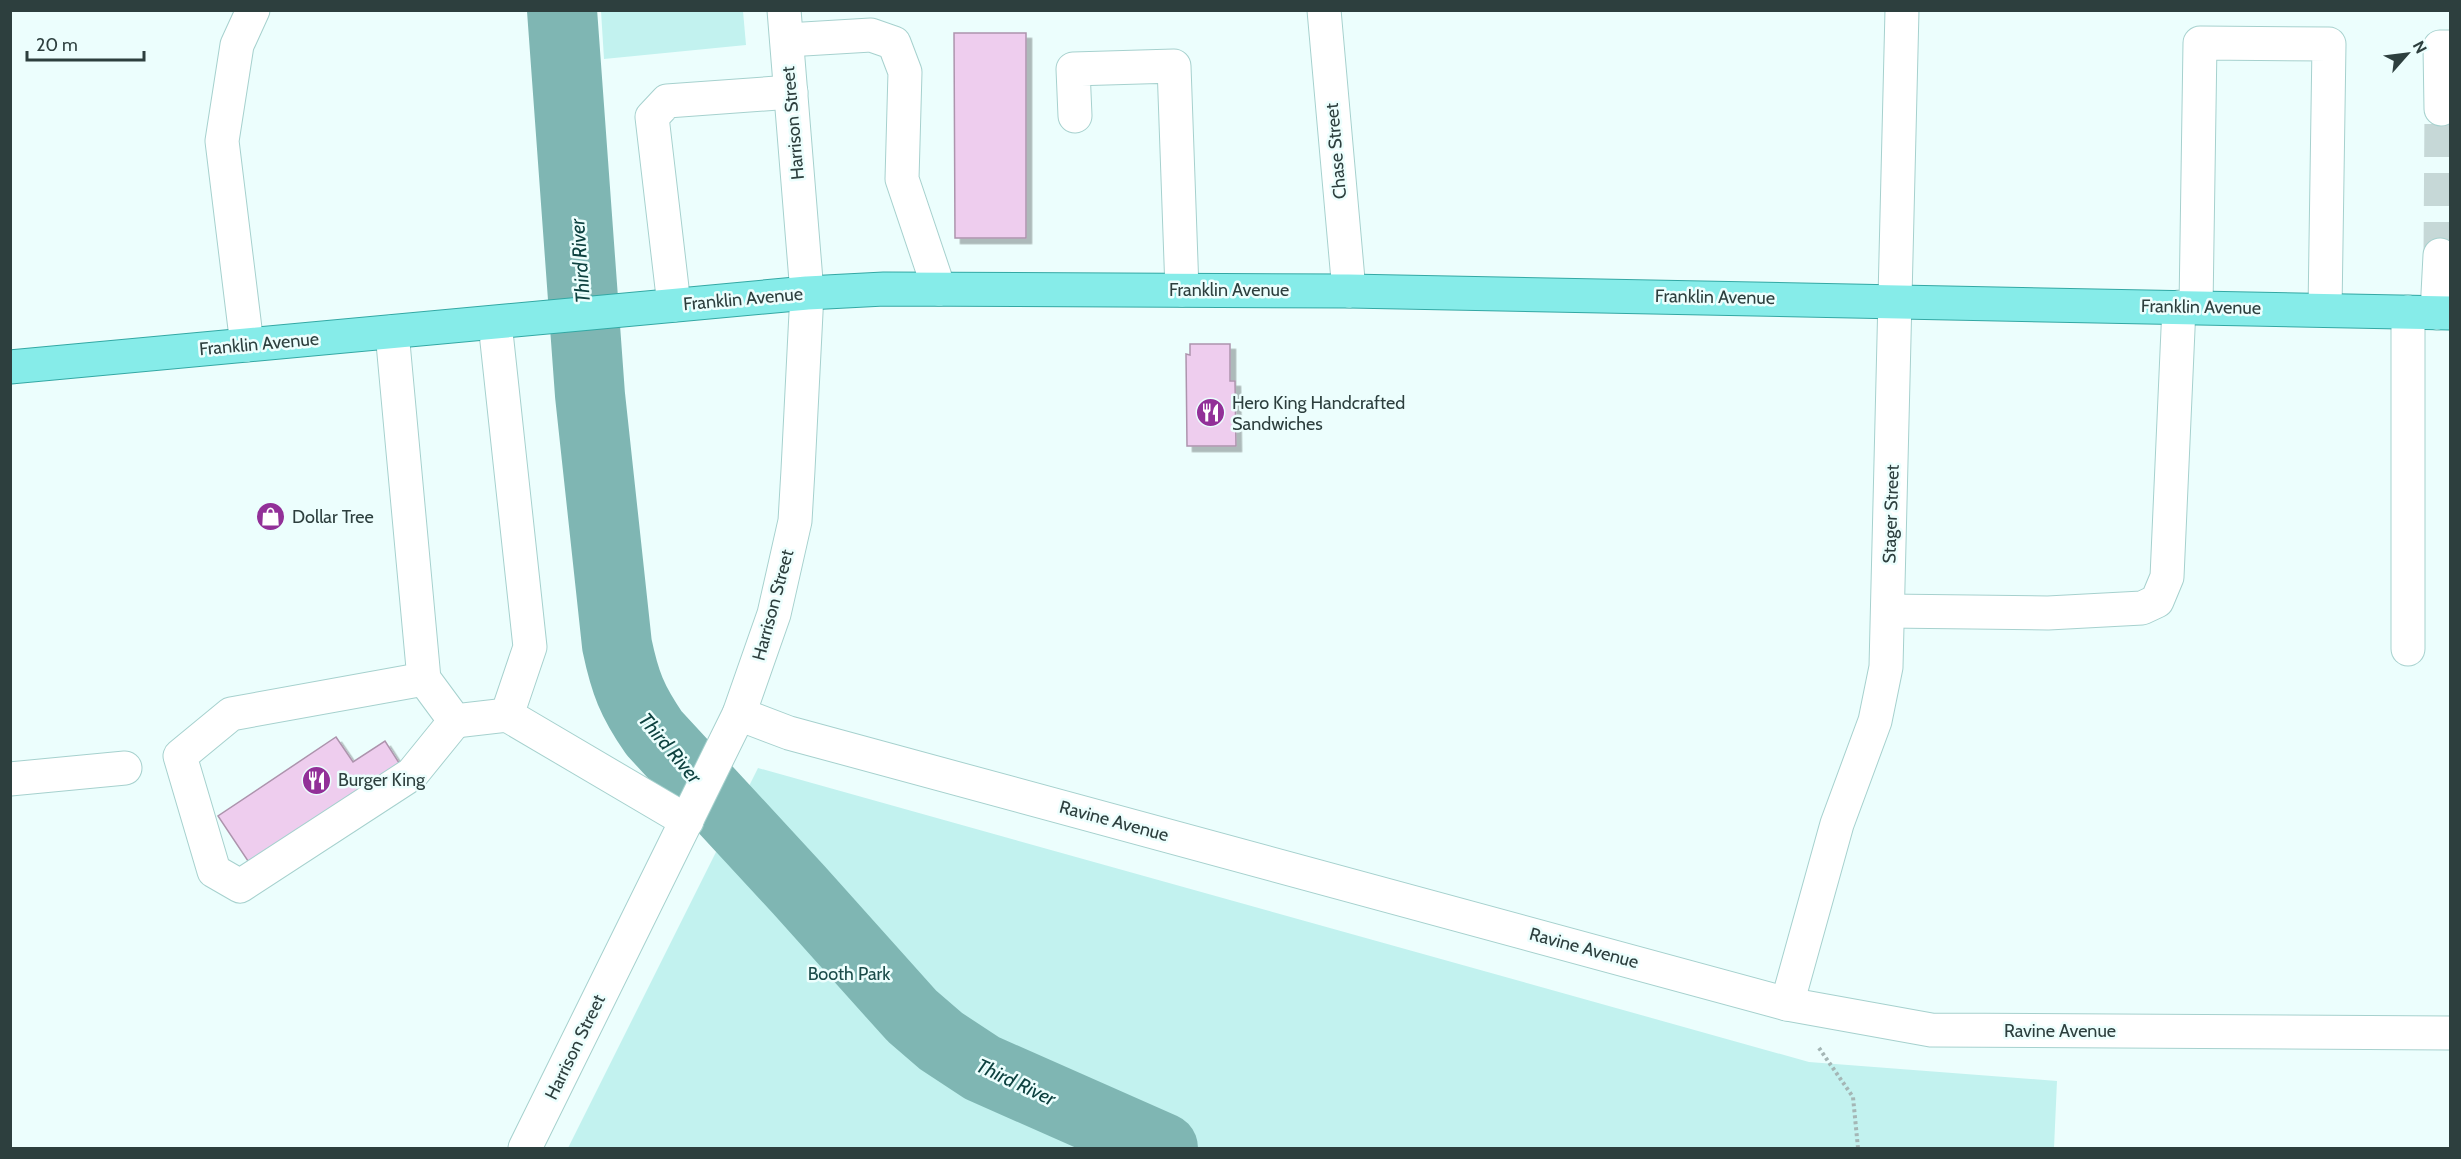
<svg xmlns="http://www.w3.org/2000/svg" width="2461" height="1159" viewBox="0 0 2461 1159" font-family="Cabin,sans-serif">
<defs>
<filter id="shadow"><feDropShadow dx="5.5" dy="5.5" stdDeviation="0" flood-color="#0004"/></filter>
</defs>
<rect width="100%" height="100%" fill="#ecfefd"/>
<g fill="#c2f2ef">
<path d="M 601,11 L 743,11 L 746,45 L 604,59 Z"/>
<path d="M 758,768 L 1809,1062 L 2057,1081 L 2054,1148 L 568,1148 Z"/>
</g>
<g fill="none" stroke-linecap="round" stroke-linejoin="round">
<path stroke="#7fb6b3" stroke-width="70" d="M 562,10 L 590,395 L 617,645 C 625,683 632,701 654,733 L 799,890 L 912,1016 L 941,1041 L 982,1068 L 1163,1148"/>
</g>
<g fill="#eecdee" stroke="#ad94ad" stroke-width="1.5" filter="url(#shadow)">
<path d="M 954,33 L 1026,33 L 1026,238 L 955,238 Z"/>
<path d="M 1190,344 L 1230,344 L 1230,381 L 1235,381 L 1236,446 L 1187,446 L 1186,354 L 1190,355 Z"/>
<path d="M 336,737 L 353,762 L 385,741 L 401,766 L 252,867 L 218,816 Z"/>
</g>
<g fill="none" stroke-linecap="round" stroke-linejoin="round">
<path stroke="#c6d8d7" stroke-width="33" stroke-dasharray="33 16" stroke-linecap="butt" d="M 2440,255 L 2441,109"/>
<defs>
<g id="minor">
<path d="M 1324,10 L 1349,291"/>
<path d="M 787,40 L 871,35 L 894,43 L 905,72 L 902,179 L 939,289"/>
<path d="M 2441,109 L 2440,47 L 2450,47"/>
<path d="M 1075,116 L 1073,69 L 1174,66 L 1182,290"/>
<path d="M 674,305 L 652,117 L 667,101 L 791,92"/>
<path d="M 2196,307 L 2200,43 L 2329,44 L 2325,310"/>
<path d="M 2408,312 L 2408,649"/>
<path d="M 2437,313 L 2440,255"/>
<path d="M 495,323 L 530,647 L 507,715"/>
<path d="M 392,332 L 424,679 L 455,721 L 507,715 L 687,821"/>
<path d="M 247,345 L 222,141 L 237,45 L 253,10"/>
<path d="M 1888,611 L 2048,613 L 2142,608 L 2157,601 L 2167,577 L 2179,307"/>
<path d="M 424,679 L 231,714 L 180,756 L 214,871 L 240,886 L 412,774 L 455,721"/>
<path d="M 739,714 L 789,733 L 1787,1004 L 1931,1030 L 2450,1033"/>
<path d="M 10,779 L 125,768"/>
<path d="M 1787,1004 L 1837,824 L 1875,721 L 1886,667 L 1902,10"/>
<path d="M 525,1148 L 739,714 L 774,614 L 795,521 L 798,470 L 807,293 L 784,10"/>
</g>
<path id="major" d="M 10,367 L 807,293 L 884,289 L 1349,291 L 2450,313"/>
</defs>
<use href="#minor" stroke="#a6d1ce" stroke-width="35"/>
<use href="#major" stroke="#33a8a4" stroke-width="35"/>
<path stroke="#a4b6b5" stroke-width="4" stroke-dasharray="3 3" stroke-linecap="butt" d="M 1819,1048 L 1853,1097 L 1858,1148"/>
<use href="#minor" stroke="#fff" stroke-width="33"/>
<use href="#major" stroke="#86ece9" stroke-width="33"/>
</g>
<defs>
<symbol id="restaurant-disc" viewBox="-11 -11 22 22"><circle r="9.5" fill="#923098" stroke="#ecfefd"/><path d="M-5-6h1v4h1v-4h1v4h1v-4h1v5L-1.5 .5V6h-2V.5L-5-1ZM5-6V6H3V1.5H1.5Q1.5-4 5-6Z" fill="#fff"/></symbol>
<symbol id="shop-disc" viewBox="-11 -11 22 22"><circle r="9.5" fill="#923098" stroke="#ecfefd"/><path d="M-5-2.5h2.3a2.7 3.5 0 0 1 5.4 0H5L5.5 6h-11ZM-1.5-2.5h3a1.5 2.3 0 0 0-3 0Z" fill="#fff"/></symbol>
</defs>
<g fill-rule="evenodd">
<use href="#restaurant-disc" x="1194" y="396" width="33" height="33"/>
<use href="#shop-disc" x="254" y="500" width="33" height="33"/>
<use href="#restaurant-disc" x="300" y="764" width="33" height="33"/>
</g>
<g text-anchor="middle" stroke-width="5" stroke-linejoin="round" paint-order="stroke">
<g font-size="18" fill="#2d3f3e" stroke="#ecfefd">
<text transform="translate(793 123) rotate(-95)" y="6">Harrison Street</text>
<text transform="translate(1336 151) rotate(-95)" y="6">Chase Street</text>
<text x="1229" y="296">Franklin Avenue</text>
<text transform="translate(1715 297) rotate(1)" y="6">Franklin Avenue</text>
<text transform="translate(743 299) rotate(-5)" y="6">Franklin Avenue</text>
<text transform="translate(2201 307) rotate(1)" y="6">Franklin Avenue</text>
<text transform="translate(259 344) rotate(-5)" y="6">Franklin Avenue</text>
<text transform="translate(1891 514) rotate(-88)" y="6">Stager Street</text>
<text transform="translate(773 605) rotate(-75)" y="6">Harrison Street</text>
<text transform="translate(1114 821) rotate(15)" y="6">Ravine Avenue</text>
<text transform="translate(1584 948) rotate(15)" y="6">Ravine Avenue</text>
<text x="2060" y="1037">Ravine Avenue</text>
<text transform="translate(575 1047) rotate(-64)" y="6">Harrison Street</text>
</g>
<g font-size="18" fill="#2d3f3e" stroke="#ecfefd" text-anchor="start">
<text x="1232" y="409">Hero King Handcrafted<tspan x="1232" dy="21">Sandwiches</tspan></text>
<text x="292" y="523">Dollar Tree</text>
<text x="338" y="786">Burger King</text>
</g>
<g font-size="18" fill="#1b4c4a" stroke="#ecfefd">
<text x="849" y="980">Booth Park</text>
</g>
<g font-size="20" font-style="italic" fill="#0d413f" stroke="#ecfefd">
<text transform="translate(580 261) rotate(-94)" y="7">Third River</text>
<text transform="translate(670 748) rotate(50)" y="7">Third River</text>
<text transform="translate(1016 1082) rotate(25)" y="7">Third River</text>
</g>
</g>
<rect width="2461" height="1159" fill="none" stroke="#2d3f3e" stroke-width="24"/>
<g transform="translate(2407 54) rotate(62)" stroke="#ecfefd" stroke-width="4.5" paint-order="stroke">
<path d="M0-4.5L10 22L0 15L-10 22Z" fill="#2d3f3e"/>
<text y="-9" font-size="16" font-weight="bold" text-anchor="middle" fill="#2d3f3e">N</text>
</g>
<path d="M27 51v9h117v-9" fill="none" stroke="#2d3f3e" stroke-width="3"/>
<text x="36" y="51" font-size="18" fill="#2d3f3e" stroke="#ecfefd" stroke-width="4.5" paint-order="stroke">20 m</text>
</svg>
